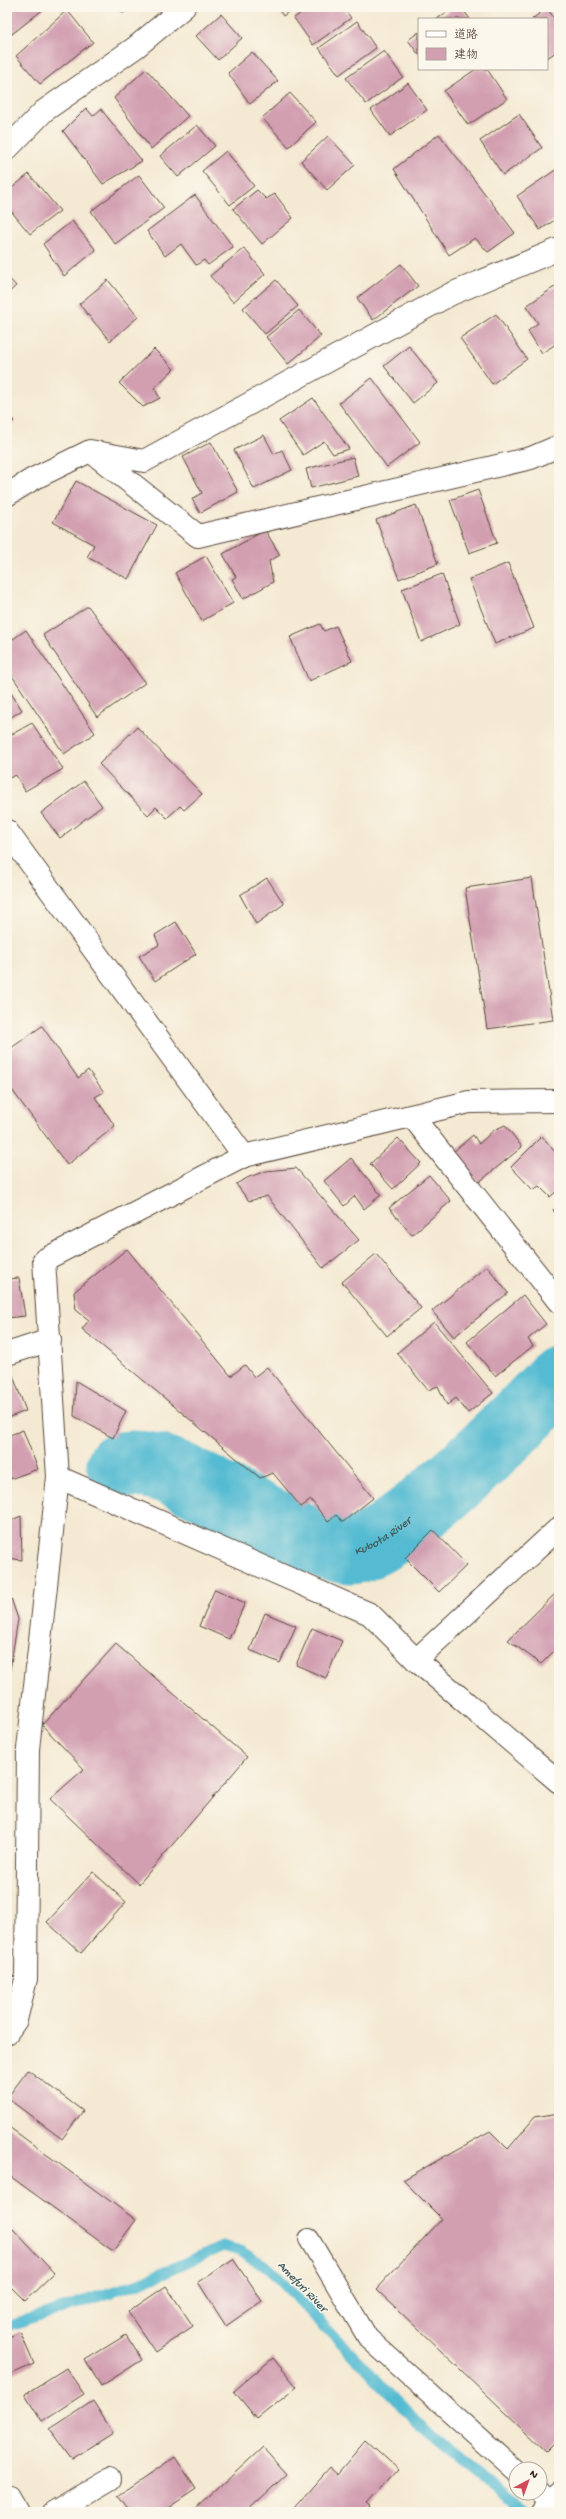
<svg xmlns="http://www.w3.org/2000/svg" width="566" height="2519" viewBox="0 0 566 2519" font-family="'Gochi Hand','Klee One',sans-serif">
<rect width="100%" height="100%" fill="#fbf7ec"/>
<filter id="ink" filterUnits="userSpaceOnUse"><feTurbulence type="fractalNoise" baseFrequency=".025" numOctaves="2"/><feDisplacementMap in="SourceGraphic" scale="8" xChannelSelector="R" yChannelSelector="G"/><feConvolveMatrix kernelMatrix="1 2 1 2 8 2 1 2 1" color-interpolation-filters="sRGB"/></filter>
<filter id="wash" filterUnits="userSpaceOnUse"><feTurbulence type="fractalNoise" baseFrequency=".012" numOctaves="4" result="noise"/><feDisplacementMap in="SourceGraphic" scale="16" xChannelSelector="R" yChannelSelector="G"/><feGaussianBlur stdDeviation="0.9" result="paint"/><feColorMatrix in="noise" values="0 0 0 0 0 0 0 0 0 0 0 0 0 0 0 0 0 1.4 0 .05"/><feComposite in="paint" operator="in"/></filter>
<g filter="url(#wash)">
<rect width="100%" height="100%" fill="#f4e9d2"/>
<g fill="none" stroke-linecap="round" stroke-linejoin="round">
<path stroke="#54bbd2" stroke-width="11" d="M 7,2326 L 140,2283 L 223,2246 L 240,2251 L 266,2266 L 422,2427 L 525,2512"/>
<path stroke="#54bbd2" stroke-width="67" id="s1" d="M 120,1465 C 155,1459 188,1479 219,1495 C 248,1509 323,1552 352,1551 C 392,1549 529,1412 559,1378"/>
</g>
<g id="blocks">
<g fill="#d29fb1">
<path d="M 7,7 L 44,7 L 45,8 L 7,38 Z"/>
<path d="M 117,7 L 132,7 L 123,13 Z"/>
<path d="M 277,7 L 295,7 L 283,16 Z"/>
<path d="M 309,7 L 343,7 L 351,18 L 313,45 L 294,18 Z"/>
<path d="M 454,7 L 461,7 L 470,19 L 437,19 Z"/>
<path d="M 547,8 L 559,25 L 559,50 L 547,58 L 547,19 L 532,19 Z"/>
<path d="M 67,10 L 93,42 L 40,84 L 16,56 Z"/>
<path d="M 221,14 L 242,38 L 218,60 L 196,36 Z"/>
<path d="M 357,21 L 376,48 L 339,75 L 319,48 Z"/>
<path d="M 419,32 L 419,55 L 408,40 Z"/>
<path d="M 384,51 L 403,77 L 366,104 L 346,78 Z"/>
<path d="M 252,52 L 278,81 L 250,104 L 228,73 Z"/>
<path d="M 146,69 L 188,116 L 151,149 L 114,98 Z"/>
<path d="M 476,69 L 487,69 L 507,99 L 468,125 L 444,91 Z"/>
<path d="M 408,83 L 427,110 L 390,136 L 371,110 Z"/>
<path d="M 290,93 L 316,122 L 289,147 L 262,118 Z"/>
<path d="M 86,108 L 93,116 L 101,109 L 142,161 L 103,184 L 63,131 Z"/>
<path d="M 519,114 L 542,148 L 503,175 L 480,141 Z"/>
<path d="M 197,125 L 215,146 L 178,177 L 160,156 Z"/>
<path d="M 439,134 L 515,233 L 488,252 L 475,238 L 449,255 L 394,169 Z"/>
<path d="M 328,136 L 355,165 L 327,190 L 301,161 Z"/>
<path d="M 226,151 L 254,186 L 230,205 L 202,171 Z"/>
<path d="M 557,169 L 559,172 L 559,217 L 540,230 L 517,196 Z"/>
<path d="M 29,174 L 60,211 L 30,234 L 7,206 L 7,192 Z"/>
<path d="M 139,175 L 164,208 L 115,244 L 91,211 Z"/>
<path d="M 257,190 L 266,199 L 275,194 L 293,218 L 262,244 L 233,209 Z"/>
<path d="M 195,195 L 233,247 L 208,265 L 204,260 L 196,265 L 181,244 L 165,256 L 147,231 Z"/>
<path d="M 72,221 L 96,250 L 64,276 L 43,244 Z"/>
<path d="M 244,248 L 265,274 L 233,302 L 210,276 Z"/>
<path d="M 401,264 L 418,286 L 373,320 L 357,298 Z"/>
<path d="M 7,276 L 16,286 L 7,294 Z"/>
<path d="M 108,280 L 138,317 L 110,341 L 79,304 Z"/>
<path d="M 276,280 L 298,306 L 265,334 L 243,308 Z"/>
<path d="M 559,284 L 559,342 L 542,353 L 528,331 L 538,323 L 526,306 Z"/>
<path d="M 299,310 L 321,336 L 288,364 L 266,337 Z"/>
<path d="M 496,314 L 527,359 L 492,384 L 460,338 Z"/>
<path d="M 409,346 L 438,383 L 413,403 L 384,366 Z"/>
<path d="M 154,349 L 174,369 L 154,388 L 160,398 L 143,407 L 119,383 Z"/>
<path d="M 372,378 L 420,442 L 387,467 L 339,403 Z"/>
<path d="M 313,398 L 349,449 L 333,454 L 324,441 L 303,455 L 279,421 Z"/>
<path d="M 7,414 L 14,421 L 7,429 Z"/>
<path d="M 264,435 L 274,454 L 282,450 L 292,470 L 254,489 L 234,450 Z"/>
<path d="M 211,442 L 238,492 L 200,513 L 192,499 L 202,493 L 183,457 Z"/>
<path d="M 353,457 L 358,476 L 311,488 L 306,469 Z"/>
<path d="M 76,481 L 157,525 L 128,579 L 87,557 L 94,545 L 53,522 Z"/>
<path d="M 478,490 L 497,543 L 469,553 L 450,500 Z"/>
<path d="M 416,505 L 438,564 L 399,579 L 376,520 Z"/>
<path d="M 265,530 L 280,555 L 269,561 L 273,582 L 243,599 L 232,579 L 236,577 L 223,554 Z"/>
<path d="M 206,556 L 233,603 L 202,621 L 175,573 Z"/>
<path d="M 508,563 L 534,628 L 495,644 L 469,579 Z"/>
<path d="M 442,574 L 460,624 L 421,642 L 402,589 Z"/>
<path d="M 88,606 L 145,683 L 97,717 L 43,635 Z"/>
<path d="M 320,624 L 324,631 L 336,626 L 352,661 L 309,681 L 290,637 Z"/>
<path d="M 26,630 L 95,733 L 64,754 L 7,668 L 7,643 Z"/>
<path d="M 7,687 L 22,710 L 7,720 Z"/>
<path d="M 32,723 L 63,769 L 25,791 L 16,775 L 7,779 L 7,737 Z"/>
<path d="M 137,727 L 202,794 L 184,810 L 180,806 L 167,818 L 156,807 L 148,815 L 99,764 Z"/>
<path d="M 84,781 L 102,806 L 60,838 L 41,813 Z"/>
<path d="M 267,878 L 284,904 L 256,924 L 240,895 Z"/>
<path d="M 532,878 L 553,1020 L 487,1029 L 465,888 Z"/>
<path d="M 176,922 L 196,954 L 155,981 L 139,956 L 159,945 L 155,935 Z"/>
<path d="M 42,1026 L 78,1078 L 88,1070 L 104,1092 L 95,1097 L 115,1126 L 67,1165 L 7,1083 L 7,1051 Z"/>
<path d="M 505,1125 L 522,1147 L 478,1183 L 453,1152 L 473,1135 L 479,1144 L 494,1130 Z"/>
<path d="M 542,1136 L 559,1157 L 559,1189 L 550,1197 L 539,1186 L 533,1190 L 511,1167 Z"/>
<path d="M 398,1138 L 421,1163 L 393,1189 L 370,1164 Z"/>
<path d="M 351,1158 L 381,1195 L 364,1209 L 355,1196 L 344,1206 L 324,1181 Z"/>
<path d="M 296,1168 L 359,1240 L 323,1268 L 267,1196 L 249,1201 L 236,1184 L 249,1177 L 266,1171 Z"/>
<path d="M 429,1175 L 451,1201 L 412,1235 L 389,1208 Z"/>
<path d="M 559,1206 L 559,1218 L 553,1210 Z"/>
<path d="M 127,1249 L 231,1376 L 245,1365 L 254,1377 L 267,1367 L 373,1498 L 343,1522 L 336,1515 L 328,1522 L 311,1500 L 301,1507 L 273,1473 L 260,1478 L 82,1329 L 89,1320 L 76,1310 L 74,1292 Z"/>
<path d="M 376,1254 L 421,1308 L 387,1336 L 342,1282 Z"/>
<path d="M 487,1266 L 508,1293 L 454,1337 L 432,1311 Z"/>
<path d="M 19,1278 L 25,1316 L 7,1318 L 7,1279 Z"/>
<path d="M 523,1295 L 546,1324 L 528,1339 L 533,1346 L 495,1376 L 467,1342 Z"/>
<path d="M 434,1322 L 493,1393 L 468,1413 L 456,1398 L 447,1405 L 438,1386 L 428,1390 L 397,1353 Z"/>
<path d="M 12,1373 L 26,1411 L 7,1418 L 7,1375 Z"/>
<path d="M 76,1381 L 126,1411 L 113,1438 L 74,1416 Z"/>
<path d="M 23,1430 L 38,1469 L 7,1480 L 7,1436 Z"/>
<path d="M 21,1516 L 22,1560 L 7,1558 L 7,1522 Z"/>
<path d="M 433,1530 L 467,1565 L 439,1592 L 405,1558 Z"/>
<path d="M 215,1589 L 245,1603 L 229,1639 L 199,1626 Z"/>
<path d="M 559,1590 L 559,1646 L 541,1664 L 508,1640 Z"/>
<path d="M 11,1598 L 18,1619 L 8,1683 L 7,1600 Z"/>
<path d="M 265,1613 L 296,1626 L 280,1663 L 250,1650 Z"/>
<path d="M 312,1628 L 342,1641 L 326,1678 L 296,1665 Z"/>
<path d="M 116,1644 L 247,1757 L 139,1884 L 50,1799 L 84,1769 L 42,1725 Z"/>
<path d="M 93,1872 L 126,1902 L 81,1953 L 47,1922 Z"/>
<path d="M 28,2070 L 83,2111 L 62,2139 L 7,2098 Z"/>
<path d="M 559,2113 L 559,2438 L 546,2451 L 376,2289 L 442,2219 L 403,2180 L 490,2131 L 508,2149 L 535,2117 Z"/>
<path d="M 9,2127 L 136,2220 L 113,2251 L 7,2174 L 7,2131 Z"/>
<path d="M 13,2229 L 54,2273 L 25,2301 L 7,2283 L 7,2234 Z"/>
<path d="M 233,2259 L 262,2301 L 226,2326 L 198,2282 Z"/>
<path d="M 166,2286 L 193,2326 L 155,2352 L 128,2312 Z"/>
<path d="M 20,2332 L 34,2364 L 7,2376 L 7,2338 Z"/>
<path d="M 126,2335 L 142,2360 L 101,2386 L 85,2360 Z"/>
<path d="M 273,2358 L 297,2387 L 257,2419 L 234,2391 Z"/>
<path d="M 66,2368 L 84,2394 L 42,2421 L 25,2394 Z"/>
<path d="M 93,2401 L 113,2433 L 72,2459 L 50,2429 Z"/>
<path d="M 366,2440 L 398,2469 L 366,2504 L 370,2507 L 366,2512 L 295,2512 L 293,2510 L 330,2468 L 337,2474 Z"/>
<path d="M 263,2447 L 287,2474 L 246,2512 L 199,2512 L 196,2509 Z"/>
<path d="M 175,2457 L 196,2489 L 162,2512 L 130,2512 L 118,2496 Z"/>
</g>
</g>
</g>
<g filter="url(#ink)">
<use href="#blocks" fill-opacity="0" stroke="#574739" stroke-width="1"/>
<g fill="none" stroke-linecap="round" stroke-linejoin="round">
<defs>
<g id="service">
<path d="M 309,2239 L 368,2338 L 516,2471"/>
<path d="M 540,2492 L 551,2502"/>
</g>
<g id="minor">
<path d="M 7,149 L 44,111 L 136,47 L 184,7"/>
<path d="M 93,453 L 198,536 L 531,458 L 559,446"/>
<path d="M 7,495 L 33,479 L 90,451 L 144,461 L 451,294 L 559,249"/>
<path d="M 7,831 L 244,1156 L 44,1260 L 58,1477 L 28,1749 L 26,1979 L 16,2020 L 7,2033"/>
<path d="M 412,1116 L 559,1302"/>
<path d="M 244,1156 L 469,1102 L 559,1101"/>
<path d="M 7,1354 L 50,1340"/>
<path d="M 58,1477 L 370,1614 L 416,1660 L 559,1782"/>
<path d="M 416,1660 L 559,1528"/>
<path d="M 7,2495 L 17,2512"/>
<path d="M 54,2512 L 110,2479"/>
</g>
<path id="tertiary" d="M 542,2512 L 559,2494"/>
</defs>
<use href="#service" stroke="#574739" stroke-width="22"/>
<use href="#minor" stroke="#574739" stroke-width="24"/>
<use href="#tertiary" stroke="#574739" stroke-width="24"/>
<use href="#service" stroke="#fff" stroke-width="20"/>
<use href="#minor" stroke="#fff" stroke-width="22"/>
<use href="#tertiary" stroke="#fff" stroke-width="22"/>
</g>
</g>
<g text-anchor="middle" stroke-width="3" stroke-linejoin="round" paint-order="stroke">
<g font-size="12" font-style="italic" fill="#445d5d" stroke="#fbf7ec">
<text dy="4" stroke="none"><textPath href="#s1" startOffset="285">Kubota River</textPath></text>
<text transform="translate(303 2286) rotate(46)" y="4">Amefuri River</text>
</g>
</g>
<rect width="566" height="2519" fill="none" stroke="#fbf7ec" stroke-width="24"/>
<rect x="418" y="18" width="130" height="52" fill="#fbf7ec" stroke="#aea59a"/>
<rect x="426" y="31" width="20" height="6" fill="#ffffff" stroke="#aea59a"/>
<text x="454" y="38" font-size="12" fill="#3b2a1e">道路</text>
<rect x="426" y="48" width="20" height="12" fill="#d29fb1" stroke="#aea59a"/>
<text x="454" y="58" font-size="12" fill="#3b2a1e">建物</text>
<g transform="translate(528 2481) rotate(41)"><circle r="19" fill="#fbf7ec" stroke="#aea59a"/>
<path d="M0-3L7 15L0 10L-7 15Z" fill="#d1495b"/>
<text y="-6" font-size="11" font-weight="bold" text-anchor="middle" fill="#3b2a1e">N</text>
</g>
</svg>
